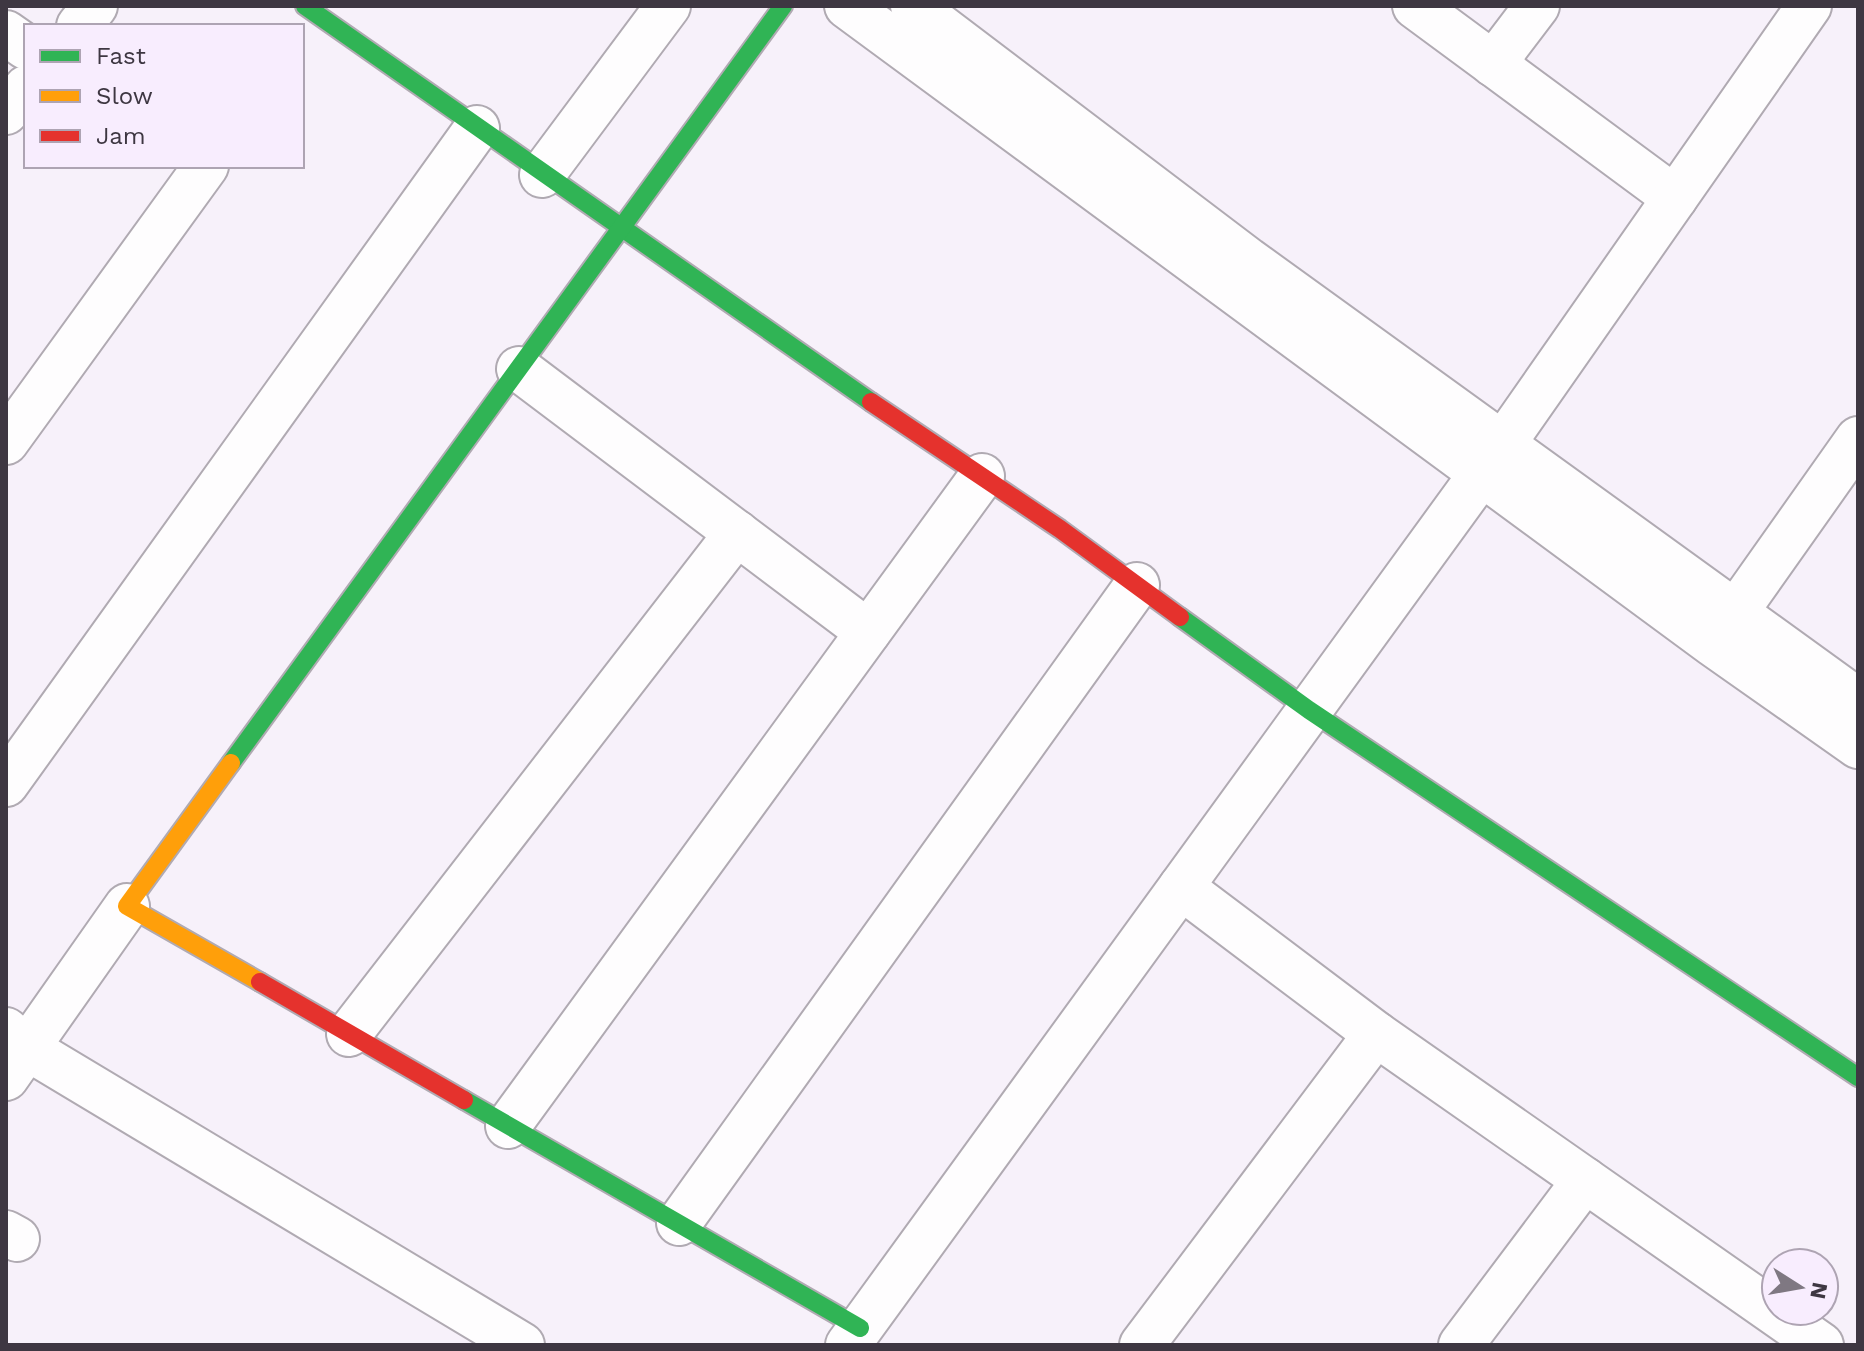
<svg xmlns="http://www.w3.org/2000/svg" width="1864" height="1351" viewBox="0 0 1864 1351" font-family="'Work Sans',sans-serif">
<rect width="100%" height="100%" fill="#f7f1fa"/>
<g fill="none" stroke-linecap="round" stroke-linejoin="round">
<defs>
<g id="street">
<path d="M 847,6 L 1713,644 L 1858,746"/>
<path d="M 913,6 L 1248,260 L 1858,701"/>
<path d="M 1415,6 L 1675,198"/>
<path d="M 79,26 L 95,6"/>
<path d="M 6,33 L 26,47"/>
<path d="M 1493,64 L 1537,6"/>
<path d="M 6,112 L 26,88"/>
<path d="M 542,175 L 668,6"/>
<path d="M 519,369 L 868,632"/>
<path d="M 6,442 L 206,166"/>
<path d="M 1735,613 L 1858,439"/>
<path d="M 6,784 L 477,128"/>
<path d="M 1181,887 L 1376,1034 L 1821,1345"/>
<path d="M 6,1030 L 27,1048 L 522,1345"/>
<path d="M 349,1034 L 737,533"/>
<path d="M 6,1078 L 127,906"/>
<path d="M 508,1126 L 982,476"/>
<path d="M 679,1223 L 1137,585"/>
<path d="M 6,1233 L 17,1239"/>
<path d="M 848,1345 L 1503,444 L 1809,6"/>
<path d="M 1142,1345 L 1376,1034"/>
<path d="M 1461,1345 L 1585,1180"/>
</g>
<g id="fast">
<path d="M 305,6 L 871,402"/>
<path d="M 1180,617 L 1309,710 L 1858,1077"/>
<path d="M 231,763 L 783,6"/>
<path d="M 464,1100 L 860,1328"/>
</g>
<path id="slow" d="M 231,763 L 127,906 L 260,982"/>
<g id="jam">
<path d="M 871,402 L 1060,529 L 1180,617"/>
<path d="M 260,982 L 464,1100"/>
</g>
</defs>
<use href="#street" stroke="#b0aab2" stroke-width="48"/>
<use href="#fast" stroke="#b0aab2" stroke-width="22"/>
<use href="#slow" stroke="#b0aab2" stroke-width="22"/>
<use href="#jam" stroke="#b0aab2" stroke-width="22"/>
<use href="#street" stroke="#fefdfe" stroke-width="44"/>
<use href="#fast" stroke="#30b455" stroke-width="18"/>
<use href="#slow" stroke="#ff9f0a" stroke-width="18"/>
<use href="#jam" stroke="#e5322d" stroke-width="18"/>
</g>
<rect width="1864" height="1351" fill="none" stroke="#3e3742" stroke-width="16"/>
<rect x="24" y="24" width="280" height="144" fill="#f8edfe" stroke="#aea4b3" stroke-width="2"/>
<rect x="40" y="50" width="40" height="12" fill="#30b455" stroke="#aea4b3" stroke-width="2"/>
<text x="96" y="64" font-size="24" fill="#3e3742">Fast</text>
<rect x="40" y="90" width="40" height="12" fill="#ff9f0a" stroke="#aea4b3" stroke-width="2"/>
<text x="96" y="104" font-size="24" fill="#3e3742">Slow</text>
<rect x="40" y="130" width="40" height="12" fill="#e5322d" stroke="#aea4b3" stroke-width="2"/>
<text x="96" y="144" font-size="24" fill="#3e3742">Jam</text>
<g transform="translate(1800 1287) rotate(101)"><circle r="38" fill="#f8edfe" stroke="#aea4b3" stroke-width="2"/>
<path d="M0-6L14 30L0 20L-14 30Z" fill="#7f7882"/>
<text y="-12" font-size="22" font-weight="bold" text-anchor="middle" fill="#3e3742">N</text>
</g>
</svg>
